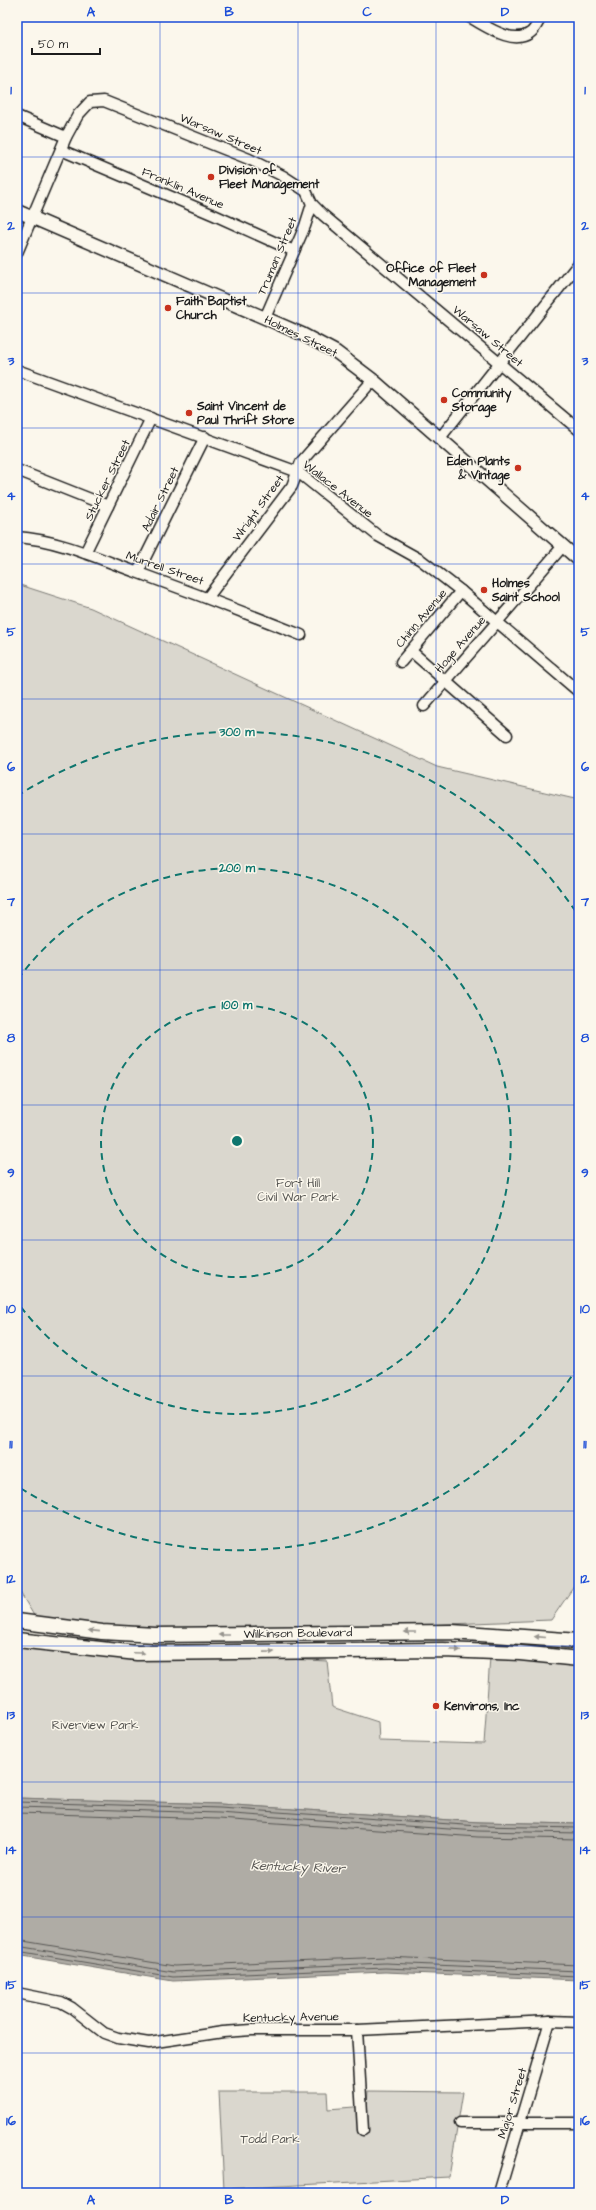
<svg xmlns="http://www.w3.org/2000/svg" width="596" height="2210" viewBox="0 0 596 2210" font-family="'Architects Daughter',sans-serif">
<rect width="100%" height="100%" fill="#fbf7ec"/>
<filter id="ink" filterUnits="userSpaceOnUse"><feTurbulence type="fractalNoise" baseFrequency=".025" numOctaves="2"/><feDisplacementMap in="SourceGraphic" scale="8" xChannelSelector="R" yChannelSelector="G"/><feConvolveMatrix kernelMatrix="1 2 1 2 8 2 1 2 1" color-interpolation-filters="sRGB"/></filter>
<g filter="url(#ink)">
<g fill="#dad7ce" stroke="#7b7a75">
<path d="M 17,584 L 91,608 L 437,767 L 579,800 L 579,1579 L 551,1620 L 167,1635 L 39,1624 L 17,1587 Z"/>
<path d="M 17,1646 L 327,1661 L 332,1707 L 378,1722 L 379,1741 L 484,1744 L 490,1657 L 579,1665 L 579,1824 L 479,1822 L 220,1804 L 17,1798 Z"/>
<path d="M 368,2091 L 463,2092 L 449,2177 L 224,2189 L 219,2092 L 327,2092 L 328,2109 L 367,2106 Z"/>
</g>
<path fill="#afaca5" stroke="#74726e" d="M 17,1798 L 220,1804 L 479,1822 L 579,1824 L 579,1980 L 385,1972 L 173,1981 L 17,1955 Z"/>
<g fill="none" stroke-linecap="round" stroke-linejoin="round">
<g stroke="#575653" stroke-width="1">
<path d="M 17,1802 L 220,1808 L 479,1826 L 579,1828"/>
<path d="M 17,1807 L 219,1813 L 478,1831 L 579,1833"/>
<path d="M 17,1813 L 219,1819 L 478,1837 L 579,1839"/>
<path d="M 17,1940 L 174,1966 L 385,1957 L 579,1965"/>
<path d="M 17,1946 L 173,1972 L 385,1963 L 579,1971"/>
<path d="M 17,1951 L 173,1977 L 385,1968 L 579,1976"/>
</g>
<defs>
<g id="minor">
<path d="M 469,17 C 485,25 512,46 530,33 C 535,30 538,22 541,17"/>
<path d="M 17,116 L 66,137"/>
<path d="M 61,150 L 214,215 L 294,251"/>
<path d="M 17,253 L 66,137 L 78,115 L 90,102 L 104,101 L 249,159 L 283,176 L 306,191 L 312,204 L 323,215 L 579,430"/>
<path d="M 265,318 L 305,226 L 312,204"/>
<path d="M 17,370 L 298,472 L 378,536 L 421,560 L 461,591 L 579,692"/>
<path d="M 440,438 L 579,263"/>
<path d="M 17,470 L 108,506"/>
<path d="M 17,537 C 59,540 97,558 136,572 C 191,592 246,613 301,635"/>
<path d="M 85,553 L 151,418"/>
<path d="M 138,572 L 205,437"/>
<path d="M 208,597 L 292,486 L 301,462 L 373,380"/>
<path d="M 411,651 L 507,735"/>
<path d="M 401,662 L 461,591"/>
<path d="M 424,706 L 563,546"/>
<path d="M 17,1993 L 61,2002 L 72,2008 L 104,2033 L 118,2038 L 149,2043 L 223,2032 L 252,2030 L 357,2030 L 550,2021 L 579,2022"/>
<path d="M 357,2030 L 363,2130"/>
<path d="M 460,2123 L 579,2123"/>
<path d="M 499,2193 L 550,2021"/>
</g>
<path id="major" d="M 17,211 L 302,334 L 336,352 L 373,380 L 579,560"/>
<g id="highway">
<path d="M 17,1621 L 102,1632 L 155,1635 L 452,1632 L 579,1641"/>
<path d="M 17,1640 L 137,1653 L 443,1650 L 520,1653 L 579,1659"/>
</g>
</defs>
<use href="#minor" stroke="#1c1c1c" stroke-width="13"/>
<use href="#major" stroke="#1c1c1c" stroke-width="15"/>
<use href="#highway" stroke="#1c1c1c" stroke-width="17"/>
<use href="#minor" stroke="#fbf7ec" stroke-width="10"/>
<use href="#major" stroke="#fbf7ec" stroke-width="12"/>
<use href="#highway" stroke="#fbf7ec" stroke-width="14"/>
</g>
<defs><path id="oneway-solid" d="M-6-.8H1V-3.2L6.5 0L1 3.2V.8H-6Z"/></defs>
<g fill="#97948e">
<use href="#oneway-solid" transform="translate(94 1631) rotate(-174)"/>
<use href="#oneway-solid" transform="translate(410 1632) rotate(-180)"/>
<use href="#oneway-solid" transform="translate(224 1635) rotate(180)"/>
<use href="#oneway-solid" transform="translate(540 1637) rotate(-175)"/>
<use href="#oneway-solid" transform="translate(455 1650) rotate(2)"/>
<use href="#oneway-solid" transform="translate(269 1652) rotate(-1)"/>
<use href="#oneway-solid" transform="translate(139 1653) rotate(2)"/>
</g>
</g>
<path fill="none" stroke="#1d4ed8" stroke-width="1" stroke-opacity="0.55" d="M 160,17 L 160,2193M 298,17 L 298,2193M 436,17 L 436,2193M 17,157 L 579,157M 17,293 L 579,293M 17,428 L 579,428M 17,564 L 579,564M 17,699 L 579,699M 17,834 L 579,834M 17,970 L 579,970M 17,1105 L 579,1105M 17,1240 L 579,1240M 17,1376 L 579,1376M 17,1511 L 579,1511M 17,1646 L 579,1646M 17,1782 L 579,1782M 17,1917 L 579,1917M 17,2053 L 579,2053"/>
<g fill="none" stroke="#0f766e" stroke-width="2" stroke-dasharray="7 5">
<circle cx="237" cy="1141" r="136"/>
<path d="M18 979A273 273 0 1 1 18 1303"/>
<path d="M578 1367A409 409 0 0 1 17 1486M17 796A409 409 0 0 1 578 915"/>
</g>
<g fill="#c8321e" stroke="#fbf7ec" stroke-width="1.5">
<circle cx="211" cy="177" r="4"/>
<circle cx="484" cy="275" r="4"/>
<circle cx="168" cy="308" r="4"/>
<circle cx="444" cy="400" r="4"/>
<circle cx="189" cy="413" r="4"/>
<circle cx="518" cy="468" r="4"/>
<circle cx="484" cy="590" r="4"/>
<circle cx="436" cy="1706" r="4"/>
</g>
<g text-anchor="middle" stroke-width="3" stroke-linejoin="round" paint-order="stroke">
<g font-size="12" fill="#1c1c1c" stroke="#fbf7ec">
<text transform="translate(221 134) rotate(23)" y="4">Warsaw Street</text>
<text transform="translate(183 188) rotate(23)" y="4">Franklin Avenue</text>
<text transform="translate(277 256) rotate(-67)" y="4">Truman Street</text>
<text transform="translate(301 336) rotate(26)" y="4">Holmes Street</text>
<text transform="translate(488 336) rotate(40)" y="4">Warsaw Street</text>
<text transform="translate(107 480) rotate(-64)" y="4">Stucker Street</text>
<text transform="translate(338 489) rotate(38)" y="4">Wallace Avenue</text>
<text transform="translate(160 499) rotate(-64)" y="4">Adair Street</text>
<text transform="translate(258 508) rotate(-54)" y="4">Wright Street</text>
<text transform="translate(165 568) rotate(19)" y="4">Murrell Street</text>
<text transform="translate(421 618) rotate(-50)" y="4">Chinn Avenue</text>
<text transform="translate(460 644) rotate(-49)" y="4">Hoge Avenue</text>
<text transform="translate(298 1633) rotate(-1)" y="4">Wilkinson Boulevard</text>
<text transform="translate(291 2017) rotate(-1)" y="4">Kentucky Avenue</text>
<text transform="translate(512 2103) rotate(-73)" y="4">Major Street</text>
</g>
<g font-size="12" font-weight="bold" fill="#1c1c1c" stroke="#fbf7ec" text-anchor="start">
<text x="219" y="174">Division of<tspan x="219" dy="14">Fleet Management</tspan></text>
<text x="476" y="272" text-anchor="end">Office of Fleet<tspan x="476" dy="14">Management</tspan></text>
<text x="176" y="305">Faith Baptist<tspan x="176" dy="14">Church</tspan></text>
<text x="452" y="397">Community<tspan x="452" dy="14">Storage</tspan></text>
<text x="197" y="410">Saint Vincent de<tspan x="197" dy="14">Paul Thrift Store</tspan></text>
<text x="510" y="465" text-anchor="end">Eden Plants<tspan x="510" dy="14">&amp; Vintage</tspan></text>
<text x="492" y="587">Holmes<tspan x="492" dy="14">Saint School</tspan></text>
<text x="444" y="1710">Kenvirons, Inc</text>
</g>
<g font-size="12" fill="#555451" stroke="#fbf7ec">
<text x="298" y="1187">Fort Hill<tspan x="298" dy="14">Civil War Park</tspan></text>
<text x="95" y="1729">Riverview Park</text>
<text x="270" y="2143">Todd Park</text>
</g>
<g font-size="13" font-style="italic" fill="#575653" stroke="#fbf7ec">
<text transform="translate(298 1866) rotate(2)" y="5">Kentucky River</text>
</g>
</g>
<circle cx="237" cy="1141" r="6" fill="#0f766e" stroke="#fbf7ec" stroke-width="2"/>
<g font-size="12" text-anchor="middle" font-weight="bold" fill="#0f766e" stroke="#fbf7ec" stroke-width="3" stroke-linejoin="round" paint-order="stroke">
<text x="237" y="736">300 m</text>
<text x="237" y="872">200 m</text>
<text x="237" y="1009">100 m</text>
</g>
<rect width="596" height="2210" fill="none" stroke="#fbf7ec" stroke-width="44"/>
<path d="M32 48v6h68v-6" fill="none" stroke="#1c1c1c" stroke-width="2"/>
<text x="38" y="48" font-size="12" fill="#1c1c1c" stroke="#fbf7ec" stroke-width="3" paint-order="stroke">50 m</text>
<rect x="22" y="22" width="552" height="2166" fill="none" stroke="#1d4ed8" stroke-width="1.5"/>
<g font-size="13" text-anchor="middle" font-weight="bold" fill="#1d4ed8">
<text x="91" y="16">A</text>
<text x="229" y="16">B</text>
<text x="367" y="16">C</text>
<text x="505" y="16">D</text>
<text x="11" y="94">1</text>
<text x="585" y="94">1</text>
<text x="11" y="230">2</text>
<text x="585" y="230">2</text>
<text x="11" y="365">3</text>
<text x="585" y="365">3</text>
<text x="11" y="500">4</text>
<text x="585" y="500">4</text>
<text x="11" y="636">5</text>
<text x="585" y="636">5</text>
<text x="11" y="771">6</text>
<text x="585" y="771">6</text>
<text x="11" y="906">7</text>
<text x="585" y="906">7</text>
<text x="11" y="1042">8</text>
<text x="585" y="1042">8</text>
<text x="11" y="1177">9</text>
<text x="585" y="1177">9</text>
<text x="11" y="1313">10</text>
<text x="585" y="1313">10</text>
<text x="11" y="1448">11</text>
<text x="585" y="1448">11</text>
<text x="11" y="1583">12</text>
<text x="585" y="1583">12</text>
<text x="11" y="1719">13</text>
<text x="585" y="1719">13</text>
<text x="11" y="1854">14</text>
<text x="585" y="1854">14</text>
<text x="11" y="1989">15</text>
<text x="585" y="1989">15</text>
<text x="11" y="2125">16</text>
<text x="585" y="2125">16</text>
<text x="91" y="2204">A</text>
<text x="229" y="2204">B</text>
<text x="367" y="2204">C</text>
<text x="505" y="2204">D</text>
</g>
</svg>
